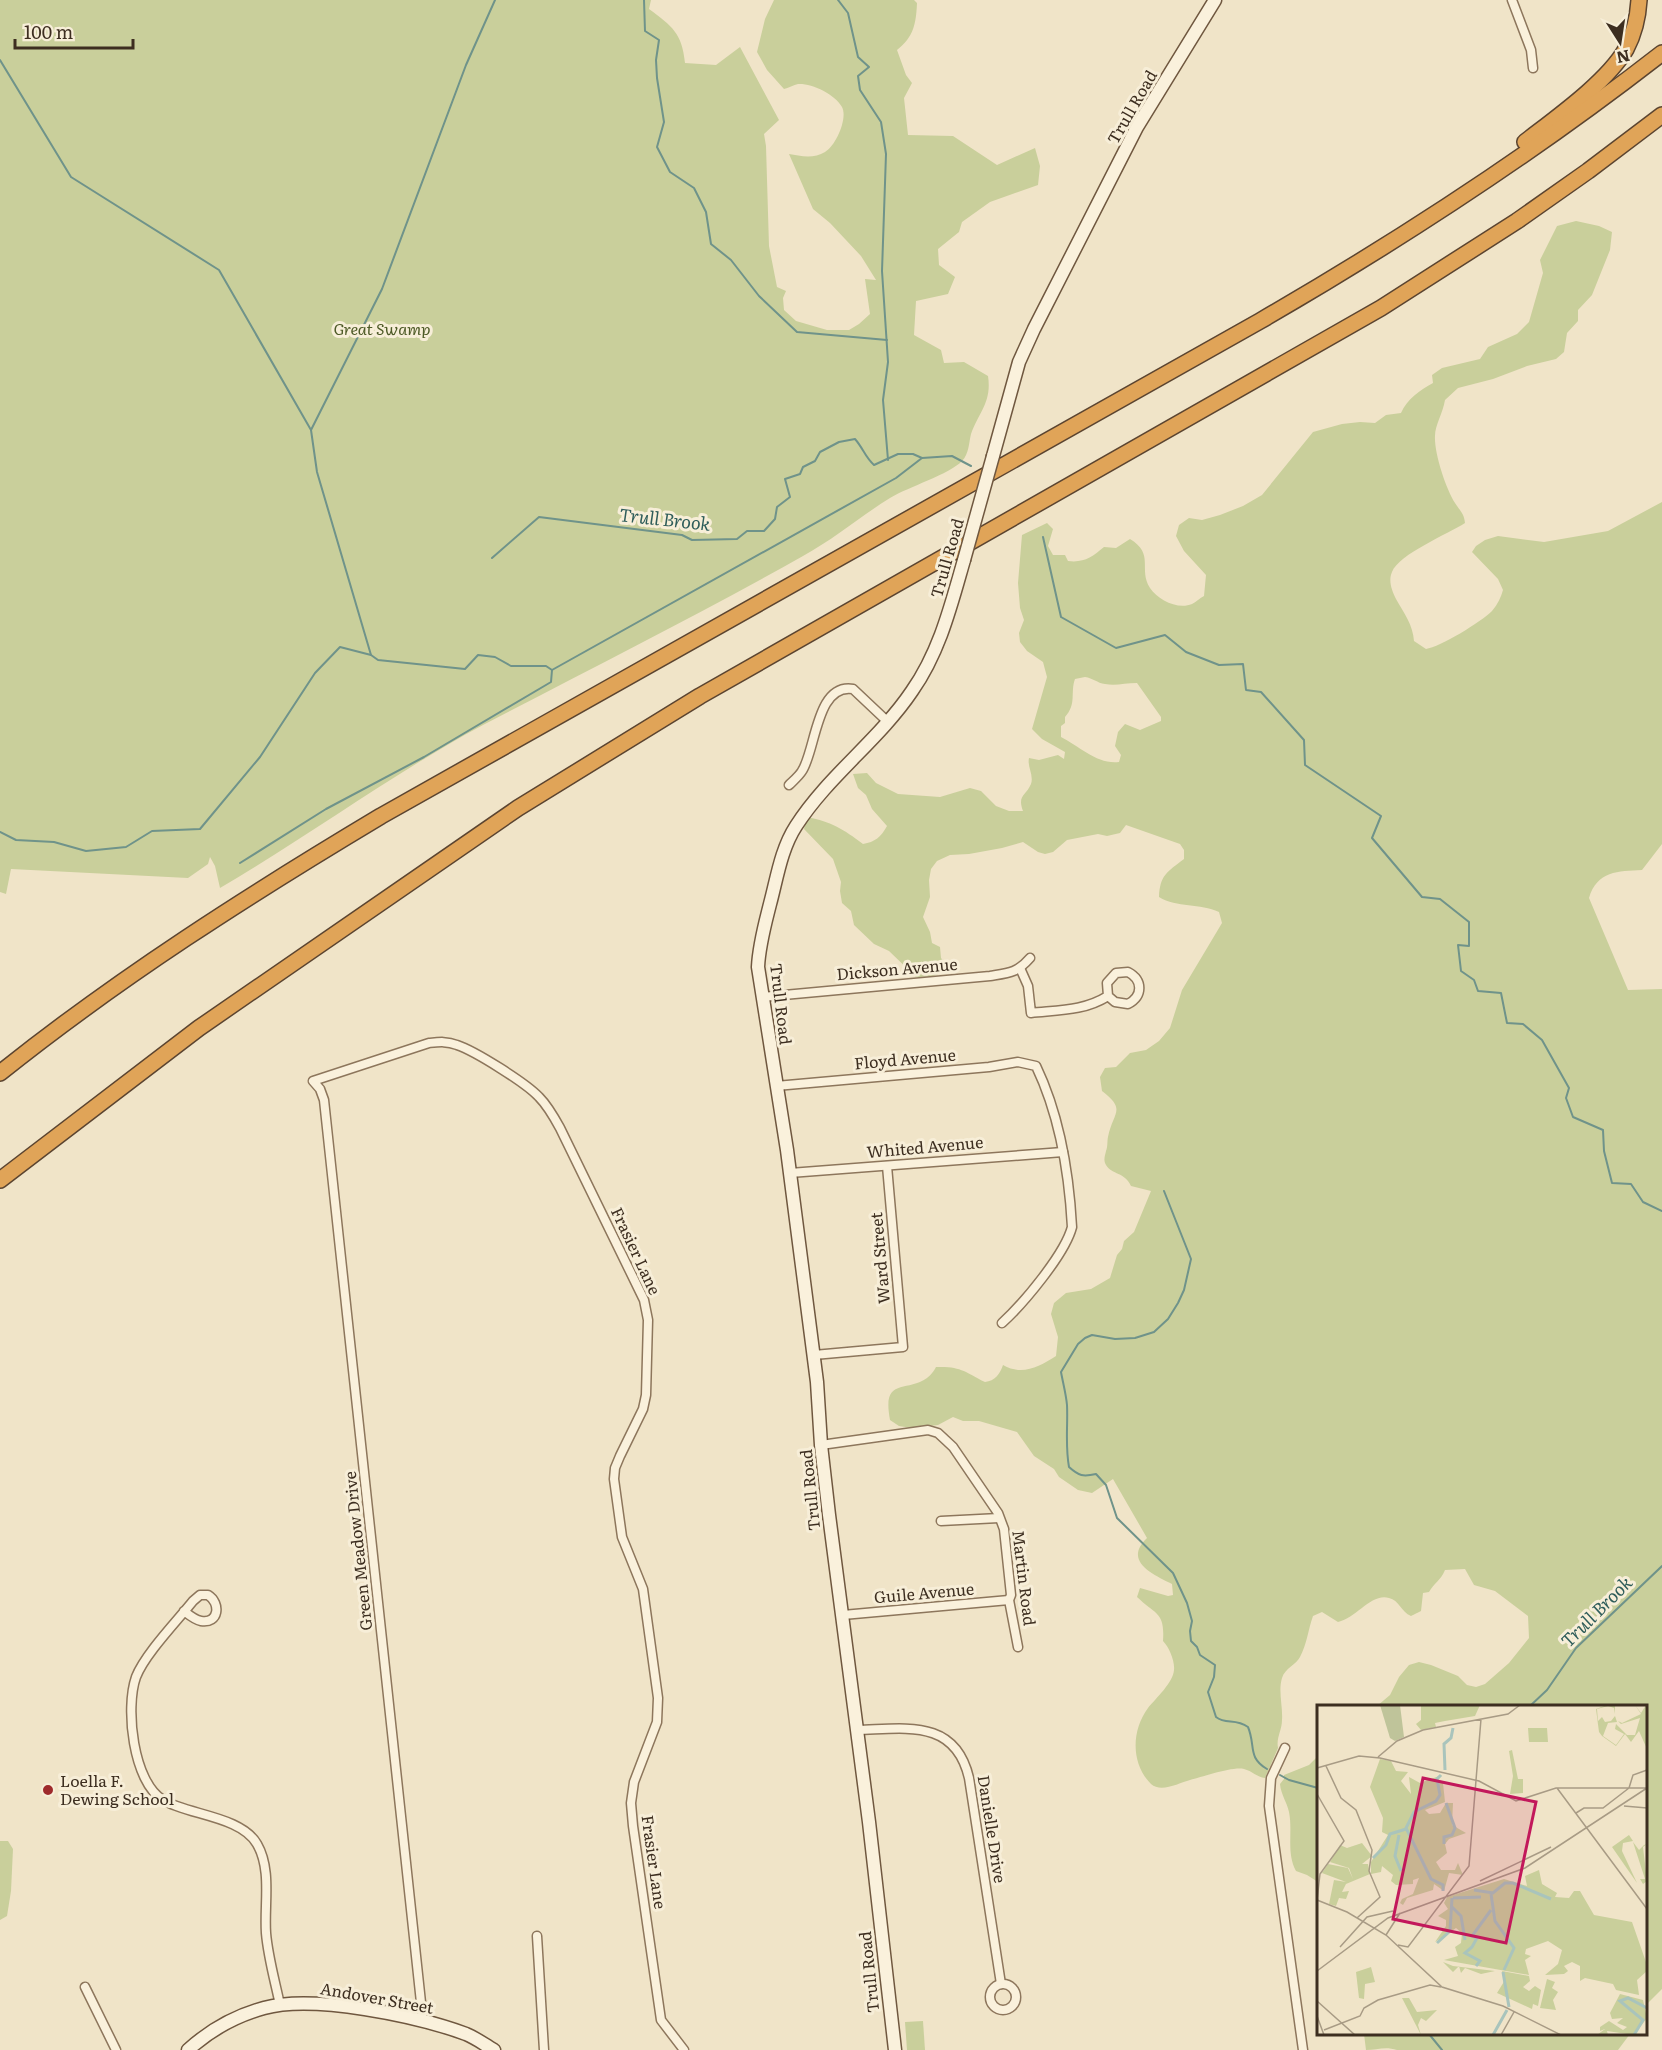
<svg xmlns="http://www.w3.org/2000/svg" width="1662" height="2050" viewBox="0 0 1662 2050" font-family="Literata,serif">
<rect width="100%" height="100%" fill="#f0e4c8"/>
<g fill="#c9cf9b" fill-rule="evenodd">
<path d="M 0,0 L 651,0 L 649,9 C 672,26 682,33 685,63 L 716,65 L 740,47 L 779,120 L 764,134 L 766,146 L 769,246 L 777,287 L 786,291 L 783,298 L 784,310 L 796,321 L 827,330 L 849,330 L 859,324 L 870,314 L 865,279 L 876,280 L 861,256 L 830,223 L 813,209 L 789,154 C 800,156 814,159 825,152 C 836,146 848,118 842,107 C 835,94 811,83 798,84 C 794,85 788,88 784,89 L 767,70 L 757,52 L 765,19 L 774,0 L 914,0 L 917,3 C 916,23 914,37 897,50 L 906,75 L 912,83 L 904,98 L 908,135 L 953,136 L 997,165 L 1035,148 L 1040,166 L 1038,185 L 990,202 L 962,222 L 959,232 L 938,249 L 939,265 L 955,277 L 948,294 L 916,301 L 914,335 L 941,350 L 944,363 L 964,362 L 988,376 C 992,402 979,412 971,434 C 969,442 969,454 962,461 C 950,474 908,487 890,498 C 861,516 834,539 803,556 C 698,615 590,669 483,725 C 392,774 309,836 220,888 L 215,866 L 210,857 L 208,864 L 188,878 L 11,869 L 6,894 L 0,892 Z"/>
<path d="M 1576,221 L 1599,226 L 1612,232 L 1610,250 L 1592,295 L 1578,310 L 1578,321 L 1567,333 L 1564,352 L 1556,359 L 1527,366 L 1493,379 L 1458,388 L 1445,400 C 1443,413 1435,425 1435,436 C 1434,453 1446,489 1455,503 C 1460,511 1464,513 1465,523 C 1448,534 1399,554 1392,572 C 1388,581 1392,591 1396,599 C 1404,613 1413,625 1414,641 L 1426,649 C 1440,647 1481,622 1492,611 C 1498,604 1501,597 1503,590 L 1498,579 L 1472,552 L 1476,546 L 1485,540 L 1498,536 L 1544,542 L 1608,531 L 1662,502 L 1662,844 L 1642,870 C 1618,871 1597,871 1589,898 L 1628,990 L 1662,989 L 1662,1989 L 1646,2005 L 1646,1706 L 1377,1706 L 1390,1695 L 1399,1677 L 1409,1665 L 1419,1662 L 1431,1665 L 1458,1676 L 1467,1685 L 1476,1687 L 1485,1684 L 1509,1663 L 1529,1638 L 1528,1616 L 1495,1591 L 1474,1585 L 1465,1569 L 1445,1570 C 1441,1580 1434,1583 1429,1592 L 1423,1593 L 1421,1611 L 1411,1616 C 1401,1612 1399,1600 1389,1598 C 1371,1593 1357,1618 1338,1622 L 1322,1612 L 1313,1616 C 1308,1630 1307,1644 1300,1657 C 1296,1665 1285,1668 1282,1678 C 1278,1691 1283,1707 1282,1720 C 1282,1730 1276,1738 1278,1748 L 1265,1778 C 1257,1777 1252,1771 1244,1769 C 1233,1766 1202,1777 1190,1780 C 1179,1783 1161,1793 1151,1784 C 1131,1764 1131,1731 1148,1708 C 1156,1698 1173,1683 1174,1670 C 1175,1661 1169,1647 1163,1641 C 1165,1612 1156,1615 1137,1597 L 1140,1588 L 1168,1596 L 1173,1595 L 1172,1584 C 1152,1574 1123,1561 1147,1538 L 1113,1479 L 1092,1493 L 1078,1490 L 1059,1477 L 1054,1469 L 1034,1456 L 1017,1432 L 979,1421 L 963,1421 L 953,1417 L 938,1425 L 912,1428 L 899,1426 L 890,1420 C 882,1377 905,1393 927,1378 C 930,1376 934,1371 936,1367 C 961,1366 965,1372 985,1382 C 995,1381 1000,1374 1003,1365 C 1022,1376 1039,1367 1056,1356 L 1058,1337 L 1051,1314 L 1054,1303 L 1066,1293 L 1091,1289 L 1110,1278 L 1117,1255 L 1122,1249 L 1124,1241 L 1134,1232 L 1151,1191 L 1131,1186 C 1125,1172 1112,1175 1106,1165 C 1103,1160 1105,1156 1106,1151 C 1108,1146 1107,1141 1108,1137 C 1113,1112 1127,1110 1102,1091 L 1100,1077 L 1105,1068 L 1116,1067 L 1130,1053 L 1146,1050 L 1159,1041 L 1170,1028 L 1182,990 L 1222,923 L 1219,912 C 1200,903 1177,908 1159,897 C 1160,875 1167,872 1184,859 L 1184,850 L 1180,844 L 1126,825 L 1120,833 L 1107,836 L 1098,834 L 1067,840 L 1053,852 L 1045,854 L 1038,852 L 1023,842 L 1002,848 L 969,854 L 950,855 L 937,861 L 931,869 L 929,880 L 930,897 L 923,917 L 930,932 L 932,943 L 940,947 L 941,958 L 948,967 C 939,977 928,977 916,977 L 889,951 L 874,944 L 854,925 L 851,911 L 842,903 L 840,891 L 841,882 L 833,859 L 804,829 L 807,817 C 832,822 843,829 863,844 C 875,842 881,837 887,826 L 872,809 L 866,795 L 858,788 L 853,774 L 867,773 L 876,783 L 898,794 L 940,797 L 970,788 L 981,791 L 996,806 L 1009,811 L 1023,811 C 1017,795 1026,796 1031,784 C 1034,775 1027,767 1029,758 L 1039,760 L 1058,755 L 1064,759 L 1065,752 L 1042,739 L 1032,729 L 1047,677 L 1043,662 L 1027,651 L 1020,642 L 1019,633 L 1024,620 L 1020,608 L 1018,583 L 1022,535 L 1047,523 L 1053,529 L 1048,546 L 1053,555 L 1065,555 L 1068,561 C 1084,563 1092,557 1104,547 L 1116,548 L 1130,539 C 1155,554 1138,569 1150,588 C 1158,600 1178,610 1192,604 C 1196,602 1200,598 1204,596 L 1206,575 L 1184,551 L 1176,536 L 1179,525 L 1189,518 L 1202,520 L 1220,515 L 1243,506 L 1262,495 L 1313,432 L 1342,424 L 1360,422 L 1375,423 L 1386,415 L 1401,413 C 1407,399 1420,390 1433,383 L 1432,375 L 1442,368 L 1480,359 L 1488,347 L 1517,334 L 1529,322 L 1543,273 L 1540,260 L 1557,226 ZM 1085,677 C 1093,678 1097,683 1105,684 C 1116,686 1125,683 1137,683 L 1161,717 L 1161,721 L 1140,730 L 1125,724 L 1118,732 L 1115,746 L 1121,755 L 1119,762 C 1098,765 1079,746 1061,737 L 1061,726 L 1065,723 L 1065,717 C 1077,704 1070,693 1075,679 Z"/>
<path d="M 1318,1756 L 1318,1882 L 1307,1875 L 1296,1871 C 1286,1852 1293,1832 1289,1812 C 1287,1802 1281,1795 1280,1784 L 1284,1779 L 1284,1775 L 1309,1765 Z"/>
<path d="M 0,1841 L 8,1841 L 13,1849 L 11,1891 L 7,1916 L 0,1920 Z"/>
<path d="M 923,2021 L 925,2050 L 907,2050 L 905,2022 Z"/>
<path d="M 1364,2034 L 1630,2034 L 1618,2050 L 1397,2050 C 1385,2046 1377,2050 1366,2050 Z"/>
</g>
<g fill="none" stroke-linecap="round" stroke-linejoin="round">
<g stroke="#6f938a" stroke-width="2">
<path d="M 644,0 L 645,31 L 659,40 L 656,60 L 657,78 L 664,122 L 657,147 L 670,172 L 694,188 L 706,212 L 711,244 L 731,260 L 759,296 L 797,332 L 887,340"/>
<path d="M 838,0 L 848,13 L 858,57 L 869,67 L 858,76 L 860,90 L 881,122 L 886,154 L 882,271 L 888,362 L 883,400 L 888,460"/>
<path d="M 0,60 L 71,177 L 219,270 L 311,430 L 317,472 L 371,655"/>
<path d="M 311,430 L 382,289 L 466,65 L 495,0"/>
<path d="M 1043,537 L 1061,617 L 1116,648 L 1165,635 L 1186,652 L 1219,665 L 1243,664 L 1246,690 L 1261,692 L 1304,740 L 1305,765 L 1381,816 L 1372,838 L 1422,897 L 1440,899 L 1469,922 L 1469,946 L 1458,945 L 1461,971 L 1474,980 L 1478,991 L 1501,993 L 1507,1023 L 1523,1024 L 1542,1040 L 1569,1088 L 1566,1098 L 1573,1117 L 1603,1130 L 1604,1151 L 1612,1183 L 1631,1184 L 1643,1202 L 1662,1211"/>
<path d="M 492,558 L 539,517 L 682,535 L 692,540 L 737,539 L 747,531 L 764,531 L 775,519 L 777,507 L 790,497 L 785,479 L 800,474 L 803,467 L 815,461 L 820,452 L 839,442 L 855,439 C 863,448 865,457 874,465 L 898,454 L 913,454 L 922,458 L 952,456 L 971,466"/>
<path d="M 0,832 L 16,840 L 54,842 L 86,851 L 126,847 L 152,831 L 200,829 L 260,757 L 315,673 L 340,647 L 371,655 L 378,660 L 465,669 L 478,655 L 495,657 L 511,666 L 546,666 L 552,670 L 896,478 L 922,458"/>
<path d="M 240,863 L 326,809 L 424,757 L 551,682 L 552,670"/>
<path d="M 1164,1191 L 1191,1259 L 1184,1290 L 1178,1303 L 1168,1319 L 1154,1332 L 1135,1338 L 1115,1339 L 1092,1335 L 1085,1338 L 1078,1344 L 1061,1372 C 1063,1383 1066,1394 1067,1405 C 1068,1426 1065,1445 1069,1467 C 1079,1476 1083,1477 1096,1474 L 1106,1485 L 1117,1518 L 1173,1573 L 1187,1603 L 1192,1621 L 1190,1631 L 1191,1641 L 1197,1647 L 1200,1655 L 1215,1665 L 1214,1677 L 1208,1692 L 1216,1717 C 1226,1725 1235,1718 1248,1727 C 1256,1746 1247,1757 1267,1769"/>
<path d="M 1530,1706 L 1547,1690 L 1576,1648 L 1662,1566"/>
<path d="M 1280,1775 L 1289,1780 L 1318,1788"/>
<path d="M 1429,2034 L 1442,2050"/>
</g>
<defs>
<g id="street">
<path d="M 1512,0 L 1531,50 L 1533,68"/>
<path d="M 789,785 C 793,781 799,776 802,771 C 816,750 816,683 853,689 L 888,722"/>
<path d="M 1020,968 L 1028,986 L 1031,1013 C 1059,1010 1084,1011 1108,996 L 1115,1002 L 1128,1004 C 1143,996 1143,980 1128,972 L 1116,973 L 1107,983 L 1108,996"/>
<path d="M 762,997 L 990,976 C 1009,973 1017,973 1030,958"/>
<path d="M 776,1086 L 989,1067 L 1018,1062 L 1036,1066 C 1060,1116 1069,1172 1072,1227 C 1065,1254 1023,1304 1002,1323"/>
<path d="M 790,1173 L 1063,1152"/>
<path d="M 814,1355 L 903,1347 L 887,1166"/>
<path d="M 821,1445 L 928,1430 L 938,1433 L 953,1447 L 998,1513 L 1004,1529 L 1011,1595 L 1009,1600 L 1018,1647"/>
<path d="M 941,1521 L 999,1518"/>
<path d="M 184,1611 C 189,1615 195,1620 201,1621 C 219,1624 221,1603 208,1595 L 200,1595 L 193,1601 C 177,1621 145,1654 136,1677 C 125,1708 133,1782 163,1800 C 188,1815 241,1816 257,1844 C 272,1870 264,1904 266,1933 C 268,1957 275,1981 280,2005"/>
<path d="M 843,1615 L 1009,1600"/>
<path d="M 857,1730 C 905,1729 955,1718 969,1778 L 1001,1984"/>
<path d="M 1285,1748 L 1271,1778 L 1269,1806 L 1303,2050"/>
<path d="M 537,1936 L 544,2050"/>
<circle cx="1003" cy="1997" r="13"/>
<path d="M 85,1987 L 116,2050"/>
<path d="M 423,2021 L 324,1100 L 320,1089 L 313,1081 L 429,1043 C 439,1042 447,1041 457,1045 C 475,1051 526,1083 539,1097 C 548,1106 554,1117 560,1128 L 644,1300 L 648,1320 L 646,1395 L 643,1409 L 620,1456 L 615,1468 L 614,1479 L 622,1537 L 643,1589 L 658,1698 L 657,1722 L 634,1782 L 631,1803 L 633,1826 L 661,2020 L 684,2050"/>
</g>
<g id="secondary">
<path d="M 993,456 L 1019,362 L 1034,329 L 1137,127 L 1215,0"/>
<path d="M 188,2050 C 210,2030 235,2016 264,2008 C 313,1994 417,2016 466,2034 C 476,2038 485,2045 494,2050"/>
<path d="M 895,2050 L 869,1822 L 829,1515 L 821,1445 L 817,1382 L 787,1150 L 758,967 C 759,945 765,924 770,904 C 777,878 781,849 796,826 C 828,776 879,740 912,691 C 940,651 951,605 964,560"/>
</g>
<g id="highway">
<path d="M 1525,142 C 1556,118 1607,82 1626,49 C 1634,34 1638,17 1639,0"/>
<path d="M 0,1073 C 120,977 249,895 381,816 L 1260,321 C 1400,240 1535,152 1662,53"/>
<path d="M 0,1180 L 199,1028 L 518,808 L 700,696 L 1381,308 L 1517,221 L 1588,171 L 1662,115"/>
</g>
</defs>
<use href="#street" stroke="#8d765c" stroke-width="11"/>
<use href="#secondary" stroke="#6f573f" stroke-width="15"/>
<use href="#highway" stroke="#5b4430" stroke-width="18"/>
<use href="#street" stroke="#faf1dc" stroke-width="8"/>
<use href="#secondary" stroke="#faf1dc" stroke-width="12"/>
<use href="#highway" stroke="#e0a458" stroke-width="15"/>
<defs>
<path id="secondary-bridge" d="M 964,560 L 993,456"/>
</defs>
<use href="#secondary-bridge" stroke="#6f573f" stroke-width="15" stroke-linecap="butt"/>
<use href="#secondary-bridge" stroke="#faf1dc" stroke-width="12"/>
</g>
<circle fill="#9e2a2b" stroke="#f7eed8" stroke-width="2" cx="48" cy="1790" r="6"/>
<g text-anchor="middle" stroke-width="6" stroke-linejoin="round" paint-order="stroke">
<g font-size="16" fill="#3d2e20" stroke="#f7eed8">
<text transform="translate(1132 107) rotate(-60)" y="6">Trull Road</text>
<text transform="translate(947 558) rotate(-74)" y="6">Trull Road</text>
<text transform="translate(897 969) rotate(-5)" y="6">Dickson Avenue</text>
<text transform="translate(781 1004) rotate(83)" y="6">Trull Road</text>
<text transform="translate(905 1059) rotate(-5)" y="6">Floyd Avenue</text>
<text transform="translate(925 1147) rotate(-5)" y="6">Whited Avenue</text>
<text transform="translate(636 1251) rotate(65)" y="6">Frasier Lane</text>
<text transform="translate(880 1258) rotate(-95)" y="6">Ward Street</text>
<text transform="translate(810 1490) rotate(-96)" y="6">Trull Road</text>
<text transform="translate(358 1551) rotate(-96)" y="6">Green Meadow Drive</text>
<text transform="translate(1024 1578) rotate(83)" y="6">Martin Road</text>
<text transform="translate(924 1593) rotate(-5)" y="6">Guile Avenue</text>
<text transform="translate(992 1829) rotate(81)" y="6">Danielle Drive</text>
<text transform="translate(654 1862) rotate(82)" y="6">Frasier Lane</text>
<text transform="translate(869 1972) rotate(-96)" y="6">Trull Road</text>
<text transform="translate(377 1998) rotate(10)" y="6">Andover Street</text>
</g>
<g font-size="16" font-style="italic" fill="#4d5a26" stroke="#f7eed8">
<text x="382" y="335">Great Swamp</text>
</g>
<g font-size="16" fill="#3d2e20" stroke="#f7eed8" text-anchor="start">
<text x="60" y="1787">Loella F.<tspan x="60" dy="18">Dewing School</tspan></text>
</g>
<g font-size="18" font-style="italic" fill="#2f5d5a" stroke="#f7eed8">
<text transform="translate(665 520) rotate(6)" y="6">Trull Brook</text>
<text transform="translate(1597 1612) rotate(-45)" y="6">Trull Brook</text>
</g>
</g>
<g transform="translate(1317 1705)">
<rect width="330" height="330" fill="#f0e4c8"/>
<path d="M 104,0 L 163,0 L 158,11 L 128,16 L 118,18 L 119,22 L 104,25 L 99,19 L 104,15 ZM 290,0 L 298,0 L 298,9 L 297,3 L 291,1 L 280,4 L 281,16 L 285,12 L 288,17 L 294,16 L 298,11 L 300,17 L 291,18 L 286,31 L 299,40 L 307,29 L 298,24 L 299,19 L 310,30 L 318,30 L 323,13 L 304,19 L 301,16 L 305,18 L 324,9 L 318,0 L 324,8 L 329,0 L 330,44 L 322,26 L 314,37 L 308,29 L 299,41 L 285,31 L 282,27 L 279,4 ZM 211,23 L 230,23 L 231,37 L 212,37 ZM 195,45 L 201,74 L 206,74 L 206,88 L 193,89 L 196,71 L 192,46 ZM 63,54 L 74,56 L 79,66 L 91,67 L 84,76 L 94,89 L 92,72 L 103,78 L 125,70 L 121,75 L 126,78 L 128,97 L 108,105 L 112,109 L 123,108 L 129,98 L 136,98 L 135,120 L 149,128 L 132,134 L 128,139 L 130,148 L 119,157 L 124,165 L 138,165 L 141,158 L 146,170 L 132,168 L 127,186 L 117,179 L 116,185 L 90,193 L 86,200 L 83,198 L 85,194 L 96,189 L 102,173 L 96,175 L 96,179 L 79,180 L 74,176 L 76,170 L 65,161 L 64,167 L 54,169 L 54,157 L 71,130 L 65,127 L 66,113 L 53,82 ZM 312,130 L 316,136 L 306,138 L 305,146 L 320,178 L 295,142 ZM 316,137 L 322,145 L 327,140 L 330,139 L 326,142 L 330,176 L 326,179 L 323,174 L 328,174 ZM 45,138 L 55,151 L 45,159 L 51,159 L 53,169 L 29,179 L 25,187 L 32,186 L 29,194 L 22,193 L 19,201 L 12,199 L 17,175 L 29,177 L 5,168 L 11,159 L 31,163 L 36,174 L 32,163 L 13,157 L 23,140 L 30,143 ZM 222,165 L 225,179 L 240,188 L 238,192 L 252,193 L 257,186 L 263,186 L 277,210 L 315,217 L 330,260 L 330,266 L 320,275 L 322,290 L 299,285 L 296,279 L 268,273 L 263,276 L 263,261 L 255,257 L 247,261 L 251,266 L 247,269 L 228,270 L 241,259 L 245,245 L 231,236 L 209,244 L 208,249 L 214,251 L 208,255 L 212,270 L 127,255 L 141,251 L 138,242 L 144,238 L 145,228 L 139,223 L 118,237 L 129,221 L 129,215 L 121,211 L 131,204 L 127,198 L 130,192 L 187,174 L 210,181 L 208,171 ZM 126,257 L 136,261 L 178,266 L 164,269 L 148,263 L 144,268 L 142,261 L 136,267 ZM 54,262 L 58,277 L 48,279 L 47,294 L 42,293 L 39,267 ZM 185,266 L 212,271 L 213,276 L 206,282 L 212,286 L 218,281 L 224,285 L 221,301 L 216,299 L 215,304 L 180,288 L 188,275 ZM 230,274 L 238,277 L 235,283 L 241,287 L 236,295 L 239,305 L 223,303 ZM 303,289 L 326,295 L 330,313 L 317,330 L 290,326 L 291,330 L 280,330 L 288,324 L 283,326 L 283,322 L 292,316 L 306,325 L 310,322 L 300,318 L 306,313 L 295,314 L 293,308 ZM 85,293 L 92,293 L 100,307 L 120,305 L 109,316 L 104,313 L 101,320 L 104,330 Z" fill="#c9cf9b"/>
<path d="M 63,0 L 83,0 L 87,32 L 78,36 L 73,33 Z" fill="#bfc49a"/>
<path fill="none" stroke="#a9c4bc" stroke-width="3" d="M 128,65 L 127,39 L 134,33 L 136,23M 124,70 L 120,74 L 123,90 L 119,96 L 97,107 L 89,123 L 114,174 L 126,180 L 126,186M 82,130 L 78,151 L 84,166M 127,139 L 127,132 L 135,130 L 138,123 L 129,98M 56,153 L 69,140 L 73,129 L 89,124M 157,185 L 176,188 L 188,178 L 196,178 L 234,194M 174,189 L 178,216 L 197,243 L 187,265M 136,193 L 164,192M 135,202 L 144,211 L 148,235M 120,238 L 133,226 L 135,193M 159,261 L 163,256 L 148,248 L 155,242 L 160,233 L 155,231 L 174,205M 186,267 L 192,302M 176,330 L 190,305M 317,330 L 326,315 L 303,296 L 311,293 L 330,303"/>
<path fill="none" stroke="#a89b85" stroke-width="1.5" d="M 61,52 L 80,36 L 106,25 L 191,9 L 203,0M 9,61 L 24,93 L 39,105 L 55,145 L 52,166 L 63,192 L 40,213M 0,63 L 42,51 L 63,53 L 162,76 L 199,96 L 239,83 L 330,83M 240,83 L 330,204M 312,83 L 316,70 L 330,65M 0,89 L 27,136 L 3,169 L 0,195M 307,101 L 330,103M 259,108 L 267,103 L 286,103 L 312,83M 163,176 L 234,142M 0,195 L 30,207 L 69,230 L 125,282 L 186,301 L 244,330M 69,230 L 83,208M 81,240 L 91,242 L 152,161 L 164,14M 23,242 L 50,212 L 76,206M 0,266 L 71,213 L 208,163 L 330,83M 0,296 L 38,330M 0,311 L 7,330M 7,325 L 43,311 L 47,303 L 61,295 L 113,280 L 124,282M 184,330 L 197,307"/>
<path fill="#c2185b" fill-opacity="0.15" stroke="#c2185b" stroke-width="3" d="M 106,73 L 219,97 L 189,238 L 76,214 Z"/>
<rect width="330" height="330" fill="none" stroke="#3d2e20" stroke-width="3"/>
</g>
<g transform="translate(1620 42) rotate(168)" stroke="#f7eed8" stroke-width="4.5" paint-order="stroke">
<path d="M0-4.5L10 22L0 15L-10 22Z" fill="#3d2e20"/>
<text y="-9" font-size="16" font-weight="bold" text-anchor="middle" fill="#3d2e20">N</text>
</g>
<path d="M15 39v9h118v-9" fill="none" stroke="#3d2e20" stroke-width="3"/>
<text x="24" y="39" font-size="18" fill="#3d2e20" stroke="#f7eed8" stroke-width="4.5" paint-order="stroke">100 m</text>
</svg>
